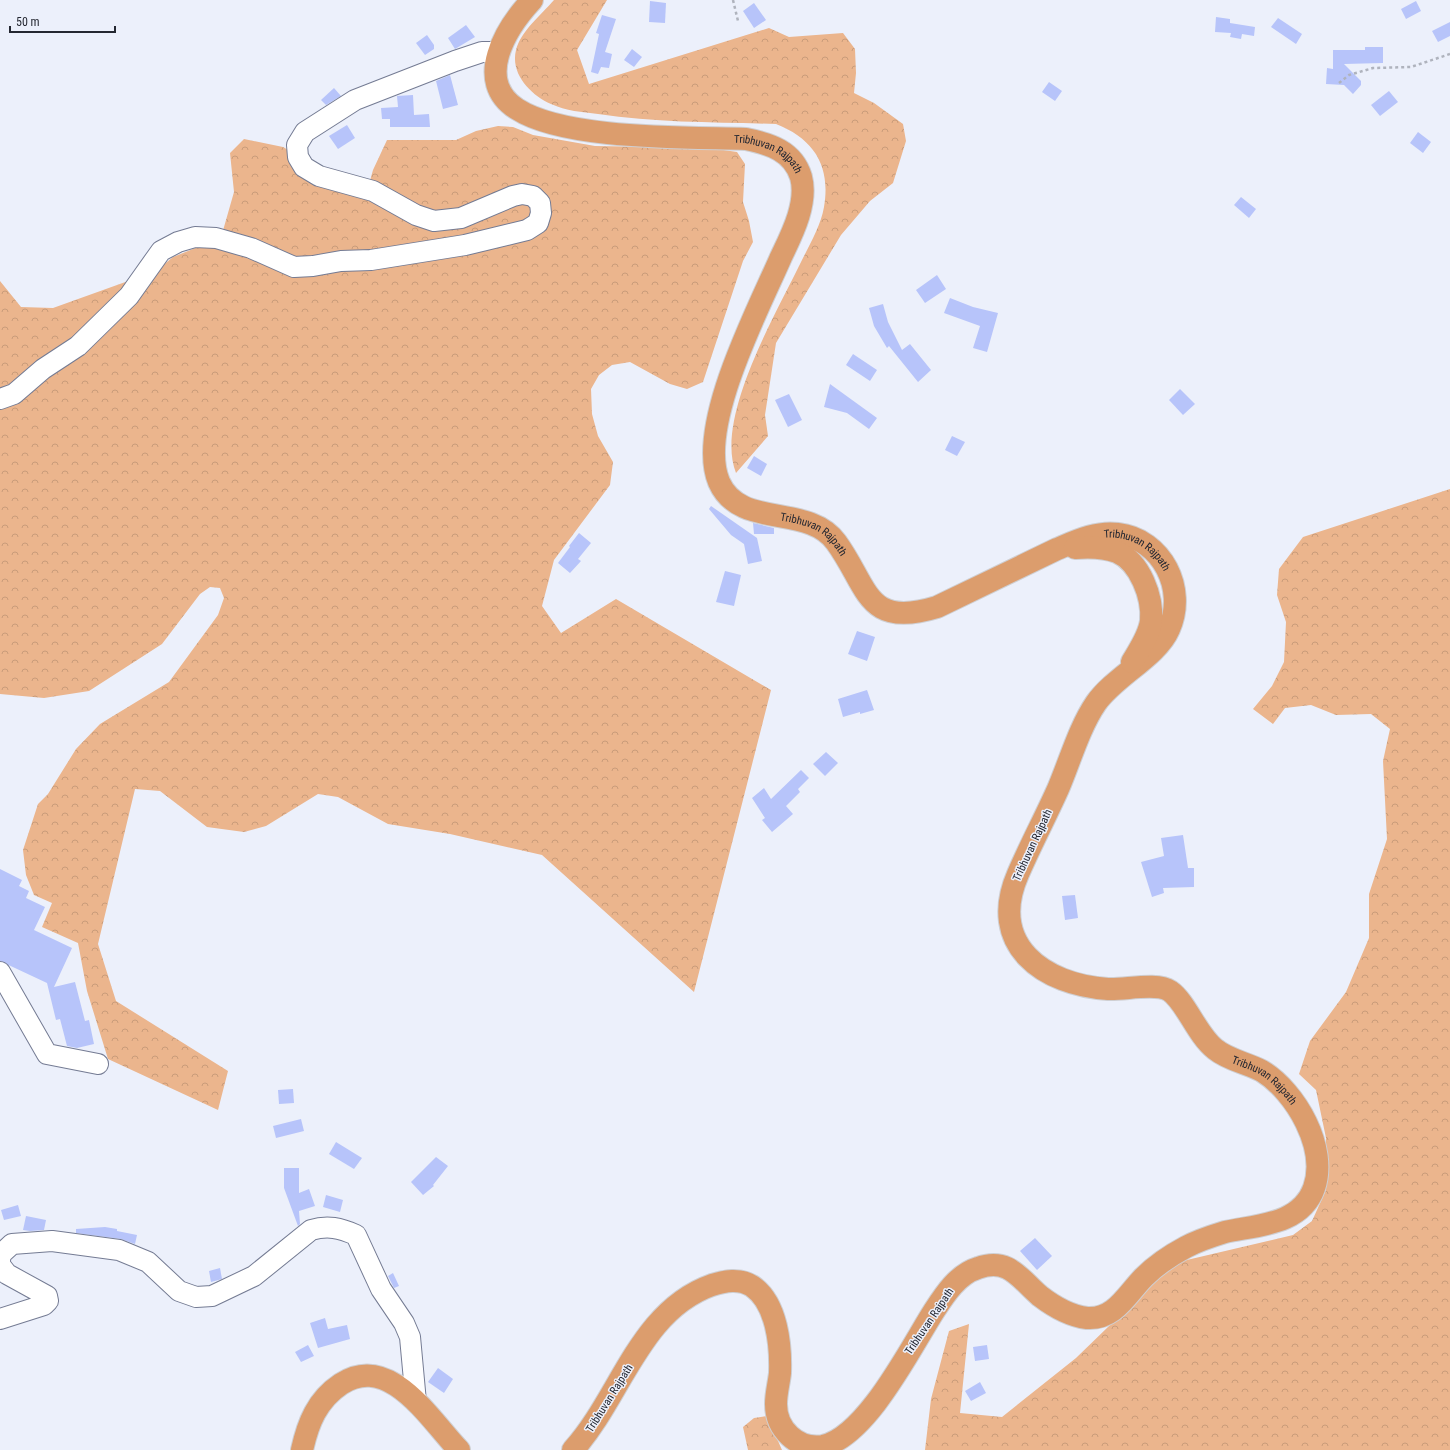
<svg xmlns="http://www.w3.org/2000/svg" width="1450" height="1450" viewBox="0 0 1450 1450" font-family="'Roboto Condensed',sans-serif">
<defs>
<pattern id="forest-crowns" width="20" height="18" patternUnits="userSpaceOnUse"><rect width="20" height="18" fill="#ebb58d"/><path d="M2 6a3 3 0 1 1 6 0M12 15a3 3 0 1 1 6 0" fill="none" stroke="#c99c7a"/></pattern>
</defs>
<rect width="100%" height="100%" fill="#ecf0fb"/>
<g fill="url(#forest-crowns)">
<path d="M 554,0 L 607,0 L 577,50 L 589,84 L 769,28 L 789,37 L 843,33 L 855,49 L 856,73 L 854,93 L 874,103 L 903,124 L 906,141 L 893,183 L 870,201 L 841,235 L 776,343 L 765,415 L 768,436 L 736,473 C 714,418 777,312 802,260 C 810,244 821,225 824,207 C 831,166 814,139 776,124 C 717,122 657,123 598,114 C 582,112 566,111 551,104 C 531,95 510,74 516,50 C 521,31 541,15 554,0 Z"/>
<path d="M 498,126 L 513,127 L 533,135 L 595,146 L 710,148 L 737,152 L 745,164 L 743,202 L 749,221 L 753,242 L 743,261 L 703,382 L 687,389 L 670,384 L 630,362 L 612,365 L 599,375 L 591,389 L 592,414 L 598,436 L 613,462 L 610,485 L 554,560 L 542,606 L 561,633 L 616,599 L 771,690 L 694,992 L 542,855 L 450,834 L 388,824 L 338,797 L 318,794 L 266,826 L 244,832 L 207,827 L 160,791 L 135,789 L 98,944 L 116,1001 L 228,1071 L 218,1110 L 108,1059 L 87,991 L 78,943 L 42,927 L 52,903 L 34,895 L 26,875 L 23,850 L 38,804 L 48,794 L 76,749 L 100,724 L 169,682 L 218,615 L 224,598 L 220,588 L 210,587 L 200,594 L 162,644 L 89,691 L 44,698 L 0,694 L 0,281 L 21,307 L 53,308 L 156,271 L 173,257 L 208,243 L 218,248 L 234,192 L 230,153 L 244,139 L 283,147 L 366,195 L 373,170 L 387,140 L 456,140 L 476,131 Z"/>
<path d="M 1450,489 L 1450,1450 L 925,1450 L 931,1399 L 949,1331 L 969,1324 L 960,1413 L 1002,1417 L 1076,1358 L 1174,1263 L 1293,1235 L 1312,1221 L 1326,1190 L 1326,1138 L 1316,1090 L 1299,1074 L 1310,1041 L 1346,992 L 1369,938 L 1369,894 L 1387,839 L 1383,761 L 1390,729 L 1371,714 L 1336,715 L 1311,705 L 1285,708 L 1273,724 L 1253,709 L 1272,686 L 1284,662 L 1286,622 L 1277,595 L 1279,569 L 1303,537 Z"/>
<path d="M 767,1416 L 782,1450 L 748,1450 L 743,1427 L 754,1418 Z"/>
</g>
<g fill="#b7c4fa">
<path d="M 650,1 L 666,3 L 665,23 L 649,22 Z"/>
<path d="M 1416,1 L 1421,11 L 1406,19 L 1401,9 Z"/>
<path d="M 754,3 L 766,20 L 754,28 L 743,11 Z"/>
<path d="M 602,15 L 616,19 L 605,52 L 612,54 L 609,68 L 601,67 L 598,74 L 591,72 L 599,34 L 596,33 Z"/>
<path d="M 1216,17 L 1230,19 L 1230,23 L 1255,27 L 1254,36 L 1242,34 L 1241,39 L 1230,37 L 1231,33 L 1215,32 Z"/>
<path d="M 1278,18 L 1302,34 L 1296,44 L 1271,27 Z"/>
<path d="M 1450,22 L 1450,36 L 1438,42 L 1432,31 Z"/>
<path d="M 466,25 L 475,37 L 455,49 L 448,38 Z"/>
<path d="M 427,35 L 434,45 L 434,49 L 425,55 L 416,43 Z"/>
<path d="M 1365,47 L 1383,47 L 1383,63 L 1344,64 L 1361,81 L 1361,85 L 1353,94 L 1344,85 L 1326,84 L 1327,68 L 1333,69 L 1333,50 L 1365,50 Z"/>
<path d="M 632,49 L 642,57 L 634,67 L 624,60 Z"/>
<path d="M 450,75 L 458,105 L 443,109 L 436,81 Z"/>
<path d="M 1049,82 L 1062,91 L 1055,101 L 1042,92 Z"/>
<path d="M 334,88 L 341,96 L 326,105 L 321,100 Z"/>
<path d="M 1389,91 L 1398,102 L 1380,116 L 1371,105 Z"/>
<path d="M 413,95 L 414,115 L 429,114 L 430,127 L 390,127 L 390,119 L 382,119 L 381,108 L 398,107 L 397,96 Z"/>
<path d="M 347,125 L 355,138 L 338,149 L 329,136 Z"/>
<path d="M 1418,132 L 1431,142 L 1423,153 L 1410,143 Z"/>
<path d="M 1241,197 L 1256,209 L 1249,218 L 1234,205 Z"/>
<path d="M 937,275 L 946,289 L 925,303 L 916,290 Z"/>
<path d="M 950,298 L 973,307 L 998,313 L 987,352 L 973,348 L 980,326 L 944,313 Z"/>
<path d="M 883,304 L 888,322 L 902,350 L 910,344 L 931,370 L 918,382 L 889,346 L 887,348 L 874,326 L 869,308 Z"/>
<path d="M 853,354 L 877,370 L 870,381 L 846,365 Z"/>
<path d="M 830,384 L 877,418 L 869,429 L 847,413 L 824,407 Z"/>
<path d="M 1180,389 L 1195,404 L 1183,415 L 1169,400 Z"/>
<path d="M 789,394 L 802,420 L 788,427 L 775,400 Z"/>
<path d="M 952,436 L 965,442 L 957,456 L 945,450 Z"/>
<path d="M 754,456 L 767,464 L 761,476 L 747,468 Z"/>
<path d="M 711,506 L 757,538 L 762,561 L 748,564 L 744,544 L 731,535 L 709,509 Z"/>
<path d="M 753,523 L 774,528 L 774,534 L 754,534 Z"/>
<path d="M 579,533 L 591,543 L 578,559 L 581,561 L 570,573 L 558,563 L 570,547 L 569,546 Z"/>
<path d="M 725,571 L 741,575 L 734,606 L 716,602 Z"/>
<path d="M 857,631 L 875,637 L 867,661 L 848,654 Z"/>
<path d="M 867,690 L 874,710 L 860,714 L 860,712 L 843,717 L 838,699 Z"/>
<path d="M 826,752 L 838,763 L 825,776 L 813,764 Z"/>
<path d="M 801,770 L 809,778 L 798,789 L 800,792 L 786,806 L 793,814 L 772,832 L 762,820 L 765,818 L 752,798 L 764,788 L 771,799 Z"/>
<path d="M 1183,835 L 1188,868 L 1194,868 L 1194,887 L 1163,888 L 1164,893 L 1152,897 L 1141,862 L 1164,856 L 1161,838 Z"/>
<path d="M 0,869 L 22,880 L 19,886 L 29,891 L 26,898 L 45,907 L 34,930 L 72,948 L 54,987 L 75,982 L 85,1021 L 89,1020 L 94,1044 L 77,1048 L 67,1046 L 60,1019 L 56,1020 L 47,983 L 0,961 Z"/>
<path d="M 1075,895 L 1078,918 L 1065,920 L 1062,896 Z"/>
<path d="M 293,1089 L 294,1103 L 279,1104 L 278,1090 Z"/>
<path d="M 301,1119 L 304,1131 L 276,1138 L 273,1126 Z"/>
<path d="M 336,1142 L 362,1158 L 354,1169 L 329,1154 Z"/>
<path d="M 436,1157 L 448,1166 L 433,1185 L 434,1186 L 423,1195 L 411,1182 Z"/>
<path d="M 284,1168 L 299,1168 L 299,1193 L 309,1189 L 315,1206 L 299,1211 L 300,1224 L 298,1226 L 284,1188 Z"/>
<path d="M 326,1195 L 343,1200 L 340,1212 L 323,1207 Z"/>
<path d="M 18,1205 L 21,1216 L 4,1220 L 1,1210 Z"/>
<path d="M 26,1216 L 46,1220 L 44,1230 L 30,1231 L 23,1230 Z"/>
<path d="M 105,1227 L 117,1229 L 117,1231 L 137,1235 L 135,1244 L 121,1239 L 76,1233 L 76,1229 Z"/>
<path d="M 1035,1238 L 1052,1256 L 1037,1270 L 1020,1251 Z"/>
<path d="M 220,1268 L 222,1279 L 211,1282 L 209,1271 Z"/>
<path d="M 393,1273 L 399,1286 L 394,1288 L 388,1276 Z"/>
<path d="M 325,1318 L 328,1329 L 347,1325 L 350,1339 L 318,1348 L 310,1323 Z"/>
<path d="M 308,1345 L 314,1356 L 301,1362 L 295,1352 Z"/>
<path d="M 987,1345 L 989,1359 L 975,1361 L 973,1347 Z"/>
<path d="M 438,1368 L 453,1379 L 444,1393 L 428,1382 Z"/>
<path d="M 980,1382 L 986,1393 L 971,1401 L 965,1391 Z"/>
</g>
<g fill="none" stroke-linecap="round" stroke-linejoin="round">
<defs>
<g id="minor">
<path d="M 0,399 L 14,394 L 43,369 L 78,346 L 129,296 L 161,251 L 178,242 L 195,237 L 216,238 L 251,248 L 294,267 L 313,266 L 341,261 L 371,260 L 465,245 L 527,230 L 538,223 L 541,213 L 540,203 L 533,196 L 522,194 L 513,196 L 461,218 L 434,221 L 416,215 L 373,191 L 319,176 L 304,167 L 298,157 L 297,145 L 305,132 L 355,100 L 455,61 L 482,52 L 498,52"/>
<path d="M 0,972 L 47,1054 L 98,1064"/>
<path d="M 0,1260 L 1,1254 L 12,1244 L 52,1241 L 119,1250 L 148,1262 L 179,1291 L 196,1297 L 212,1296 L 254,1276 L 311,1230 C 328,1225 340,1228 356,1235 L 381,1289 L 404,1323 L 410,1337 L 416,1402"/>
<path d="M 0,1265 L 7,1274 L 47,1296 L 48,1301 L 44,1305 L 0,1319"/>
</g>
<g id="highway">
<path id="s1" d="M 532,0 C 506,28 473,81 517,109 C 565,140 687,137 746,139 C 770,144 793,151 801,177 C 808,203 792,234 781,257 C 758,310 696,427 719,482 C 740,530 808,503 836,542 C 869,587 865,629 937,607 L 1057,549 C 1076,541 1097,531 1118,534 C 1162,539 1187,589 1169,629 C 1157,657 1115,676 1096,703 C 1079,728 1070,761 1058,789 C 1045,818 1030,846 1018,874 C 987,945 1044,985 1108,989 C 1125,990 1157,982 1170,991 C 1186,1002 1197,1035 1215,1049 C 1228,1060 1247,1063 1262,1071 C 1296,1092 1328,1148 1314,1188 C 1301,1225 1257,1225 1225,1232 C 1212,1236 1199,1240 1186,1247 C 1171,1255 1156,1265 1144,1277 C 1127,1294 1115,1320 1087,1318 C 1070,1316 1053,1306 1040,1296 C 1020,1279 1009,1257 978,1268 C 958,1274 945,1294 934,1311 C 911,1347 867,1436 823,1446 C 797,1450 776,1429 776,1404 C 776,1393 779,1383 780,1373 C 781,1345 777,1303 752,1286 C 739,1278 725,1281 712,1285 C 639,1311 621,1397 573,1450"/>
<path d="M 1075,548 C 1088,547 1104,547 1117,552 C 1140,562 1153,597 1151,621 C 1149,636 1139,650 1132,662"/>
<path d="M 302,1450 C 308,1423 317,1400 341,1384 C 390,1352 430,1420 459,1450"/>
</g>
</defs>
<use href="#minor" stroke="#747b93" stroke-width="22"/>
<use href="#highway" stroke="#cfcfd2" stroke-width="24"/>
<g stroke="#afb3bd" stroke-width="2.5" stroke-dasharray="3 3" stroke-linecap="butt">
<path d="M 733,0 L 738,21"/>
<path d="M 1339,83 L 1349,75 L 1373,68 L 1411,67 L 1450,54"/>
</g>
<use href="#minor" stroke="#fff" stroke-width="20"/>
<use href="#highway" stroke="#dc9d6d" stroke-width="22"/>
</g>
<g text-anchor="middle" stroke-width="3" stroke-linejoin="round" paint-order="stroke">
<g font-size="11" fill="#242731" stroke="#ecf0fb">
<text dy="4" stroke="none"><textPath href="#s1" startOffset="387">Tribhuvan Rajpath</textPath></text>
<text dy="4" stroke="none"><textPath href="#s1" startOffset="866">Tribhuvan Rajpath</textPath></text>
<text dy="4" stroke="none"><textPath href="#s1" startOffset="1249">Tribhuvan Rajpath</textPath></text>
<text transform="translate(1032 845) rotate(-65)" y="4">Tribhuvan Rajpath</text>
<text dy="4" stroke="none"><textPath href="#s1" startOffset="2015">Tribhuvan Rajpath</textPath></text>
<text transform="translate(929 1321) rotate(-56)" y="4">Tribhuvan Rajpath</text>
<text transform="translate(609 1398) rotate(-58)" y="4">Tribhuvan Rajpath</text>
</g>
</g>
<path d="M10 26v6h105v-6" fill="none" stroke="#242731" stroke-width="2"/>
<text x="16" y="26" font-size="12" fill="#242731" stroke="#ecf0fb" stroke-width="3" paint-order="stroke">50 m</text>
</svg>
